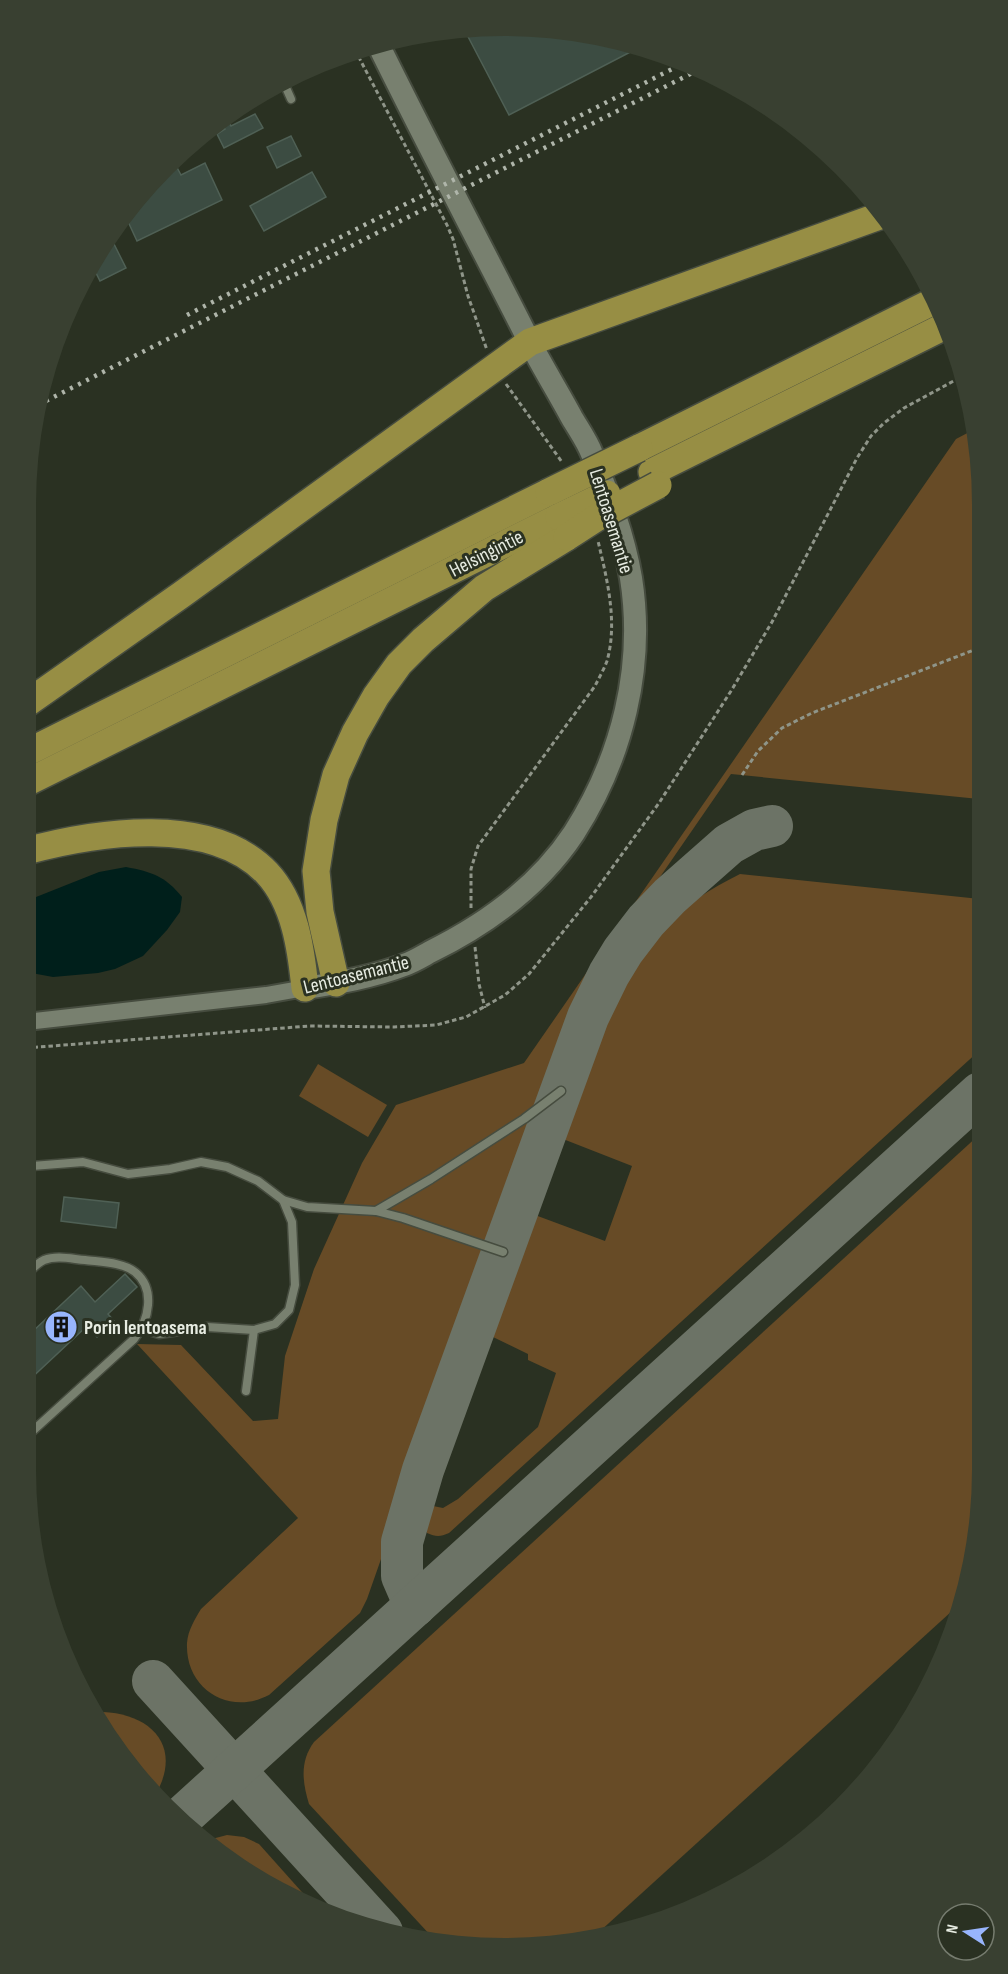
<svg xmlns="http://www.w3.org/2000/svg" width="1008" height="1974" viewBox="0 0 1008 1974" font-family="'Sofia Sans Condensed',sans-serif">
<rect width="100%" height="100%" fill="#2a3122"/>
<g fill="#674b26">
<path d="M 975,429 L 978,441 L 979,799 L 731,774 L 591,977 L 572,1013 L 553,1061 L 451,1346 L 437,1373 L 424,1409 L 409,1460 L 400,1505 L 367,1599 L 360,1613 L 269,1695 C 229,1716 185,1689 187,1643 C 188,1630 195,1619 201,1609 L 298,1518 L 137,1344 L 181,1345 L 253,1421 L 278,1419 L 285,1356 L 314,1269 L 362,1163 L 396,1105 L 524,1063 L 956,439 Z"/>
<path d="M 740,874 L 980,899 L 980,1050 L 449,1533 C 440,1537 436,1537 427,1533 L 421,1521 L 428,1501 L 433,1506 L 443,1508 L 458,1499 L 538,1427 L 556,1373 L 528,1360 L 528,1354 L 493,1337 L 535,1215 L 605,1241 L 632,1166 L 563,1139 C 588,1068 609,987 661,929 C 682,906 712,888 740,874 Z"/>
<path d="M 318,1064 L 387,1105 L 368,1137 L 299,1096 Z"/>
<path d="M 980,1134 L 981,1501 L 963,1601 L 598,1933 L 536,1947 L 432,1937 L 309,1804 C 302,1781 300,1761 314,1742 Z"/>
<path d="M 103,1712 C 150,1714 182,1745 157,1792 L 125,1762 L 99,1713 Z"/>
<path d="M 227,1835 L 244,1837 L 259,1844 L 309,1900 L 238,1868 L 208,1840 Z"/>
</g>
<path fill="#001f1b" d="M 126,867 C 152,872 165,876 182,897 L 180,912 L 167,930 L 143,956 L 115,969 L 98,973 L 53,977 L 26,972 L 26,901 L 99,872 Z"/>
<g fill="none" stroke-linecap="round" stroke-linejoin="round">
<g stroke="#6c7366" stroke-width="42">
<path d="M 415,1606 L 402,1576 L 402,1542 L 423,1470 L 588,1017 L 609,974 L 623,951 L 646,921 L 670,896 L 729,844 L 754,830 L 772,826"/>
<path d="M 153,1681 L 382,1932"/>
<path d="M 183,1816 L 980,1093"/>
</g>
</g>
<g fill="#3c4c42" stroke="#4f6055" stroke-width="1.5">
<path d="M 536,27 L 628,42 L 640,47 L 509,115 L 464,29 Z"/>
<path d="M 231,114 L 234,119 L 228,121 L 231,126 L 255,114 L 263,128 L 224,148 L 217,134 L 225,129 L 222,125 L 214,129 L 213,127 Z"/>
<path d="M 291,136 L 301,156 L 277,168 L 267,147 Z"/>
<path d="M 173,160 L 181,175 L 205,163 L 222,200 L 137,241 L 124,213 Z"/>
<path d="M 312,172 L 326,197 L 264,231 L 250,206 Z"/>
<path d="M 110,236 L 126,268 L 100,281 L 92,265 Z"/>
<path d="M 64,1197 L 119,1203 L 116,1228 L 61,1221 Z"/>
<path d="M 125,1274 L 137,1287 L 108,1314 L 114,1321 L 97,1337 L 87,1326 L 26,1383 L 26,1330 L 27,1329 L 31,1333 L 81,1286 L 95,1302 Z"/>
</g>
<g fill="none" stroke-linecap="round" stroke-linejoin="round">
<defs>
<g id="service">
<path d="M 283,81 L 291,99"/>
<path d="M 26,1171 L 32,1166 L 83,1162 L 128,1174 L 170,1169 L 201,1162 L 227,1167 L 258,1181 L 283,1200 L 292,1222 L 295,1285 L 289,1310 L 275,1324 L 254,1330 L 207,1327 L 159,1334 L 142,1329"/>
<path d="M 283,1200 L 307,1207 L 376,1211 L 431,1179 L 524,1119 L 561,1091"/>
<path d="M 376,1211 L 403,1218 L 503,1252"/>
<path d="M 246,1391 L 254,1330"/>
<path d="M 26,1437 L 134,1339 C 149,1321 156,1289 135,1272 C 123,1262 100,1262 85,1260 C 72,1259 57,1255 44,1260 C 37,1263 31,1270 26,1275"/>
</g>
<path id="minor" d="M 26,1022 L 266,995 L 305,988"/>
<path id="secondary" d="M 305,988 C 338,983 373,977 404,965 C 413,962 421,957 430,952 C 487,924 539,886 574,833 C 622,758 645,667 631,578 C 624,536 608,494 592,454 C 587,441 579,430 572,418 C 557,390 540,363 526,335 C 477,238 426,142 378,44"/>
<g id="trunk">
<path d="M 639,448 L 934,301"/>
<path d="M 652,472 L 947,325"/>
<path d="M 26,704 L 181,595 L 530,342 L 885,214"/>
<path d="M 26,753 L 549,492"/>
<path d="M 26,783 L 559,517"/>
<path d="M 26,851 C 96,832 211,814 267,873 C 295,903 301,949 305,988"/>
<path d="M 336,983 L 320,912 L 316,871 L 324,820 L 336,775 L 355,733 L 376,696 L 399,664 L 423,640 L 484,588 L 567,537"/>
</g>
</defs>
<use href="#service" stroke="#464c3f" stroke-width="11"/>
<use href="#minor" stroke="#464c3f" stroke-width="20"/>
<use href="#secondary" stroke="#464c3f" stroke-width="26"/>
<use href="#trunk" stroke="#464c3f" stroke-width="30"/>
<g stroke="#8f9589" stroke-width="3" stroke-dasharray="4.5 3" stroke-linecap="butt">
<path d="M 355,50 L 447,225 L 453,239 L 468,296 L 487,350"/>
<path d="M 506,384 L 562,462"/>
<path d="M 742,775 L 758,751 L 782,728 L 812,713 L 979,648"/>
<path d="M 471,908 L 471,869 L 478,846 L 595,686 C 599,678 604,669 607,661 C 618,622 607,579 598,541"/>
<path d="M 475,947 L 479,984 L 485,1008"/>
<path d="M 26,1048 L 309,1026 L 394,1027 L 436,1025 L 466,1017 L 505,995 L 529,974 L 591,897 L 659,803 L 731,691 L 772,622 L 857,458 L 871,436 L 884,423 L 904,408 L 961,377"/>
<path d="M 26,1238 L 30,1243"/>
</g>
<use href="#service" stroke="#78806f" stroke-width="8"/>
<use href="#minor" stroke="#78806f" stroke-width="16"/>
<use href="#secondary" stroke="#78806f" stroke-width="22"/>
<use href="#trunk" stroke="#978e44" stroke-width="27"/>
<g stroke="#afb5aa" stroke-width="4.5" stroke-dasharray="3 6" stroke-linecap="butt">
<path d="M 187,315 L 684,63"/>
<path d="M 38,405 L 700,69"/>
</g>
<defs>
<g id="trunk-bridge">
<path d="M 549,492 L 639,448"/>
<path d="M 559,517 L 607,494"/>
<path d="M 567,537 L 598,517 L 658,485"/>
</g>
</defs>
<use href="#trunk-bridge" stroke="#464c3f" stroke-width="30" stroke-linecap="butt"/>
<use href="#trunk-bridge" stroke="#978e44" stroke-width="27"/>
</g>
<defs>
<symbol id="building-disc" viewBox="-11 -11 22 22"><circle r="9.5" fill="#98b5fd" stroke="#2a3122"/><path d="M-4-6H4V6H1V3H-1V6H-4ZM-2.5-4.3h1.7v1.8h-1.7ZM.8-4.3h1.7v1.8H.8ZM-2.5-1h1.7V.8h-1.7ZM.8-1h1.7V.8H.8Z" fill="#111"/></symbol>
</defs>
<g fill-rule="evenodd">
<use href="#building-disc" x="42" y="1308" width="38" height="38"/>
</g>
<g text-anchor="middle" stroke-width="6" stroke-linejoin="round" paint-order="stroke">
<g font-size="20" fill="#e7ece2" stroke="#2a3122">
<text transform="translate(612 521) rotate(73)" y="7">Lentoasemantie</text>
<text transform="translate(486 553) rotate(-27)" y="7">Helsingintie</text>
<text transform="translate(356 974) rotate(-14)" y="7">Lentoasemantie</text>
</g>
<g font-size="20" font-weight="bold" fill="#e7ece2" stroke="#2a3122" text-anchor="start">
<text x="84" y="1334">Porin lentoasema</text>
</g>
</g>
<path d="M0 0H1008V1974H0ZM504 36H504A468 468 0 0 1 972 504V1470A468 468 0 0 1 504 1938H504A468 468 0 0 1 36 1470V504A468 468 0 0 1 504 36Z" fill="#394031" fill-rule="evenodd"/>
<g transform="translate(966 1932) rotate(282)"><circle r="28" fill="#2a3122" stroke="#767c6f" stroke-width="1.5"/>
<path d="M0-4.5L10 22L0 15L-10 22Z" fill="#98b5fd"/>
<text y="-9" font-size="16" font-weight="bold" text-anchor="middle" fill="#e7ece2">N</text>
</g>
</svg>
